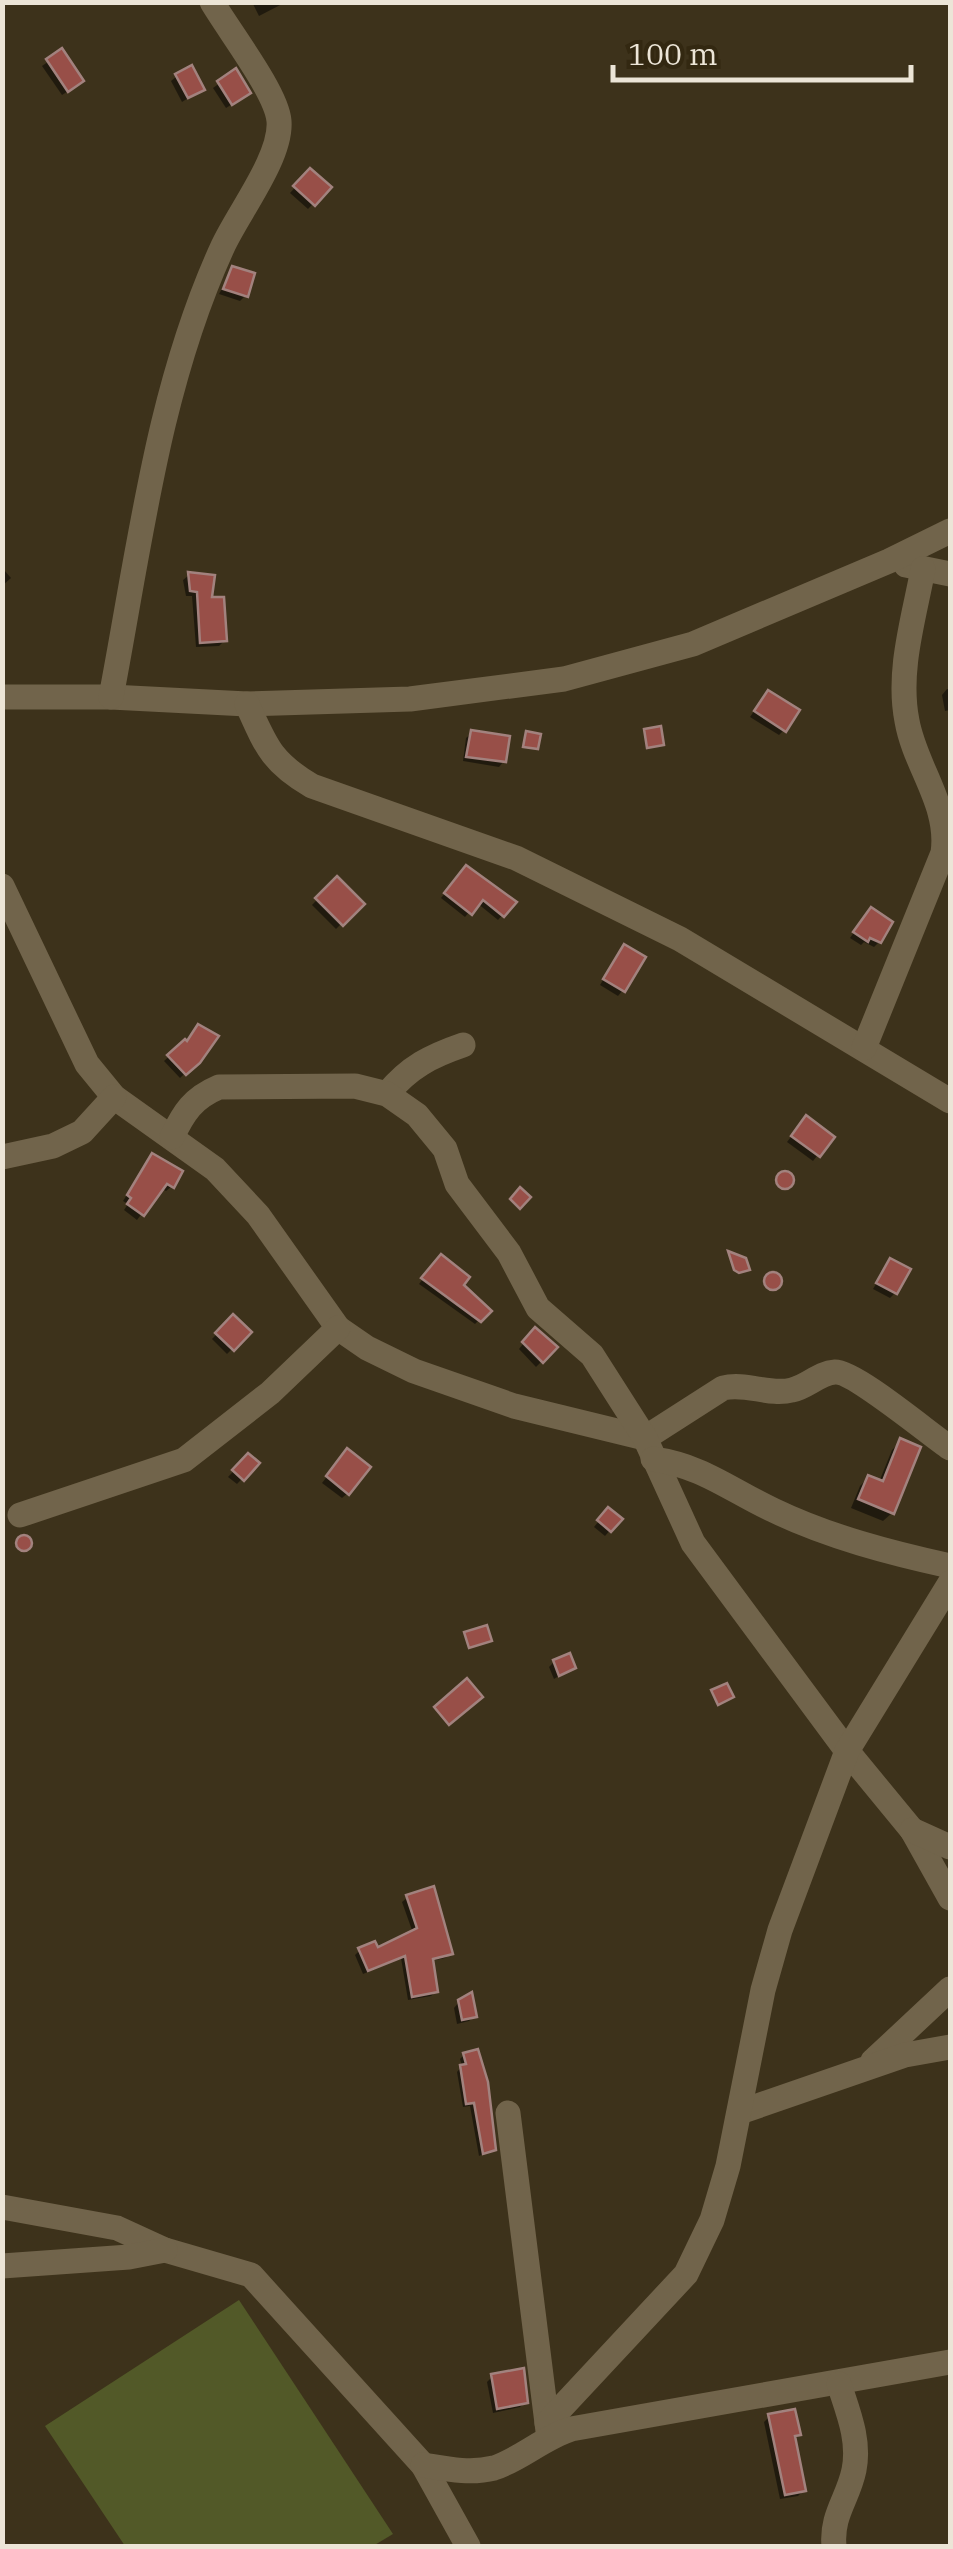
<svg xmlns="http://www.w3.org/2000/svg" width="953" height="2549" viewBox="0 0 953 2549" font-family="'IBM Plex Serif',serif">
<rect width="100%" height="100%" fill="#3d321b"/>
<path fill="#525928" d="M 239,2300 L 393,2534 L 373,2546 L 125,2546 L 45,2426 Z"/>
<g fill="#0007">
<path d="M 252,2 L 286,2 L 259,16 Z"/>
<path d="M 62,52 L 76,86 L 62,95 L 42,66 Z"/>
<path d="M 235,72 L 242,98 L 226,108 L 213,88 Z"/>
<path d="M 177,76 L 202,89 L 182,102 L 171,81 Z"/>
<path d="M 310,171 L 329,187 L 308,209 L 290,193 Z"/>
<path d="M 233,269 L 245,296 L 240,301 L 219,294 Z"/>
<path d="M 4,570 L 11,578 L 2,586 L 2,572 Z"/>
<path d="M 189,575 L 210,600 L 225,640 L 219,646 L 196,647 L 192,596 L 186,596 L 183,580 Z"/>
<path d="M 947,689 L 950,689 L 950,710 L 945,711 L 942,695 Z"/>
<path d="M 763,698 L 784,730 L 779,735 L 750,717 Z"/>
<path d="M 472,733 L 504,761 L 499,767 L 463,761 L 466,738 Z"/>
<path d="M 462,873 L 513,903 L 498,920 L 477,903 L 465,917 L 441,898 Z"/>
<path d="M 337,879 L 361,904 L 336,929 L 312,905 Z"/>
<path d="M 866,915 L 879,942 L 874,947 L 864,942 L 861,945 L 850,938 Z"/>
<path d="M 619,953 L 623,990 L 618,996 L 600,985 Z"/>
<path d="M 185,1042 L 198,1061 L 180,1078 L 164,1061 Z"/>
<path d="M 801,1124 L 831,1138 L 813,1161 L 787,1142 Z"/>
<path d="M 152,1156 L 172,1186 L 166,1191 L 161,1188 L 137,1220 L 124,1210 L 128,1204 L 123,1201 Z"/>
<path d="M 788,1175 L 791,1181 L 784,1188 L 777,1187 L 778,1177 Z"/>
<path d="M 437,1261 L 488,1311 L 475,1324 L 419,1284 Z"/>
<path d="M 890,1261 L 895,1293 L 890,1298 L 873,1289 Z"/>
<path d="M 776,1275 L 779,1285 L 767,1289 L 763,1280 Z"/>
<path d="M 233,1317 L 249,1332 L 227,1354 L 212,1339 Z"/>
<path d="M 530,1335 L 555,1348 L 536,1367 L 519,1349 Z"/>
<path d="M 901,1441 L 892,1513 L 883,1521 L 851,1508 L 860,1486 L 868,1478 L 879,1482 L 892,1450 Z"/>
<path d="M 248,1456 L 256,1464 L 237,1484 L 228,1477 Z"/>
<path d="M 342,1457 L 348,1493 L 342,1498 L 322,1483 Z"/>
<path d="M 608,1510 L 619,1520 L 605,1536 L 594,1527 Z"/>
<circle cx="22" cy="1545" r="6"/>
<path d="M 554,1662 L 573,1667 L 554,1679 L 549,1667 Z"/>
<path d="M 407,1898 L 450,1954 L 445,1958 L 431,1961 L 436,1992 L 431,1996 L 408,2000 L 401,1958 L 363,1974 L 355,1955 L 360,1950 L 377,1950 L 413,1933 L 402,1902 Z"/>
<path d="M 459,2002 L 475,2016 L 469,2021 L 457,2024 L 454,2008 Z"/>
<path d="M 464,2055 L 494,2149 L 479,2156 L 470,2106 L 463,2107 L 457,2072 L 462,2066 L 460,2059 Z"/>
<path d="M 492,2377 L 525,2402 L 520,2407 L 493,2413 L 487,2382 Z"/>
<path d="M 770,2416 L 798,2434 L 793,2439 L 804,2490 L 798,2496 L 780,2499 L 764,2422 Z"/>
</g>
<g fill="#984f48" stroke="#a2827e" stroke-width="2.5">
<path d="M 62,48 L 84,81 L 68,92 L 46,59 Z"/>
<path d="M 192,65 L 205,90 L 188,98 L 175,74 Z"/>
<path d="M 236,68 L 251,93 L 232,105 L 217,81 Z"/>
<path d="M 310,168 L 332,187 L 315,206 L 293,186 Z"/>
<path d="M 232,266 L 255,273 L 248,297 L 223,289 Z"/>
<path d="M 188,572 L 215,575 L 212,597 L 224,597 L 227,641 L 200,643 L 197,592 L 190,591 Z"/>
<path d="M 768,690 L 800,710 L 786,732 L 754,711 Z"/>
<path d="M 661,726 L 664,745 L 647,748 L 644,729 Z"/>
<path d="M 471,730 L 510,736 L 506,762 L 466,757 Z"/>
<path d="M 526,731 L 541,734 L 538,749 L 523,747 Z"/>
<path d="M 466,865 L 517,902 L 504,917 L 483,900 L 472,915 L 444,893 Z"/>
<path d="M 337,876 L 365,904 L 343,926 L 315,898 Z"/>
<path d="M 871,907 L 893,922 L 881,943 L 870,938 L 868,942 L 853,932 Z"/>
<path d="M 624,944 L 646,957 L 625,992 L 603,979 Z"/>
<path d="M 198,1024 L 219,1036 L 200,1063 L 186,1075 L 167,1055 L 185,1039 L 187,1041 Z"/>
<path d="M 806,1115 L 835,1137 L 820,1157 L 791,1136 Z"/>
<path d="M 152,1153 L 183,1171 L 174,1188 L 167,1184 L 144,1216 L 127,1204 L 131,1198 L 127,1195 Z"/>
<circle cx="785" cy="1180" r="9"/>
<path d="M 520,1187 L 531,1197 L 520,1209 L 510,1199 Z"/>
<path d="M 728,1251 L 746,1258 L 750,1270 L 739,1273 L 734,1270 Z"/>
<path d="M 441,1254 L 470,1277 L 464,1285 L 492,1311 L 481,1322 L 421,1278 Z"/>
<path d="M 890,1258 L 911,1269 L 897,1294 L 876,1283 Z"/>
<circle cx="773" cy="1281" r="9"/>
<path d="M 233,1314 L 252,1332 L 234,1351 L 215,1333 Z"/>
<path d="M 535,1327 L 558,1347 L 543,1363 L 522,1342 Z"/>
<path d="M 900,1438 L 921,1447 L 894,1514 L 858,1499 L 868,1475 L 883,1481 Z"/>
<path d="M 347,1448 L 371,1467 L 349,1495 L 326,1476 Z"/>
<path d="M 248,1453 L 260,1463 L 244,1481 L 232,1470 Z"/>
<path d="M 608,1507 L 623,1519 L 611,1532 L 597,1520 Z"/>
<circle cx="24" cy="1543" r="8"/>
<path d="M 487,1625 L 492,1641 L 469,1648 L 464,1632 Z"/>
<path d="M 570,1653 L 576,1668 L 559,1676 L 553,1660 Z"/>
<path d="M 467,1678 L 483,1697 L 449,1725 L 434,1707 Z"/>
<path d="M 727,1683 L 734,1697 L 718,1705 L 711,1690 Z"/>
<path d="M 434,1886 L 453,1954 L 433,1959 L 438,1992 L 412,1997 L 405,1956 L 368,1971 L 358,1948 L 375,1941 L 378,1947 L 417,1928 L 406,1895 Z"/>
<path d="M 472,1992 L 477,2017 L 462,2020 L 458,2000 Z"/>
<path d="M 478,2049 L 488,2082 L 496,2150 L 483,2154 L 474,2103 L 466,2104 L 460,2065 L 466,2064 L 463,2053 Z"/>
<path d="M 524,2368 L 528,2403 L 497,2409 L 491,2374 Z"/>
<path d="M 795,2409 L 801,2435 L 795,2436 L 806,2491 L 785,2495 L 768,2414 Z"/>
</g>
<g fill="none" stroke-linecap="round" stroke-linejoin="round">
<g stroke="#71644b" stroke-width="25">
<path d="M 906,565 L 950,574"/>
<path d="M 2,697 L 111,697 L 247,704 L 410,699 L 564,679 L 693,644 L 889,561 L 950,531"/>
<path d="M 111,697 C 140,545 158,387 223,246 C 238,213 282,157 279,121 C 277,93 229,31 212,2"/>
<path d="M 247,704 C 266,746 271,762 312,786 L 516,858 L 680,939 L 950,1101"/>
<path d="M 2,886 L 87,1064 L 114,1097 L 215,1169 L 258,1215 L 338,1328 L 367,1348 L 414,1371 L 514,1406 L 645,1438 L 723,1388 C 746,1382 769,1396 792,1390 C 807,1387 819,1373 835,1372 C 854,1371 928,1433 950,1448"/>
<path d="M 864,1048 L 943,853 C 950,805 915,767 907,721 C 897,671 914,618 923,569"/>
<path d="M 387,1094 C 409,1067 431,1056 463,1045"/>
<path d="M 172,1137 C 184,1112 193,1098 219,1087 L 355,1086 L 387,1094 L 417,1115 L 445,1149 L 457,1184 L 509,1253 L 538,1308 L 592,1355 L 645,1438 L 693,1543 L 847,1751 L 912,1830 L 950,1898"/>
<path d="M 2,1157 L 53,1146 L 82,1132 L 114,1097"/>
<path d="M 653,1459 C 703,1466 730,1490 773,1510 C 829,1537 891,1553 950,1566"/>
<path d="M 20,1515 L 184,1460 L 270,1393 L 338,1328"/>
<path d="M 912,1830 L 950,1847"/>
<path d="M 873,2061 L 950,1989"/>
<path d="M 740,2112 L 905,2055 L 950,2047"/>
<path d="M 508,2113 L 548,2431"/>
<path d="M 2,2207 L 117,2228 L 165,2250 L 251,2275 L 423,2465 L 468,2546"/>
<path d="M 2,2266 L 129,2257 L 165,2250"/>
<path d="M 547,2423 L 686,2274 L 712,2220 L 728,2166 L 763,1990 L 780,1930 L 847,1751 L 950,1583"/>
<path d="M 423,2465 C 447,2469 470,2474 494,2468 C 521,2459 543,2438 571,2429 L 950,2362"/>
<path d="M 834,2546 C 831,2515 848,2499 854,2470 C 860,2440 848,2412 839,2384"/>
</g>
</g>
<rect width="953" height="2549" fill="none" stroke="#ece5d7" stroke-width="10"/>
<path d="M613 65v15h298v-15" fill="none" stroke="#ece5d7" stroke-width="5"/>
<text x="628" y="65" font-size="30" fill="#ece5d7" stroke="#332811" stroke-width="8" paint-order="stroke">100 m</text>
</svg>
